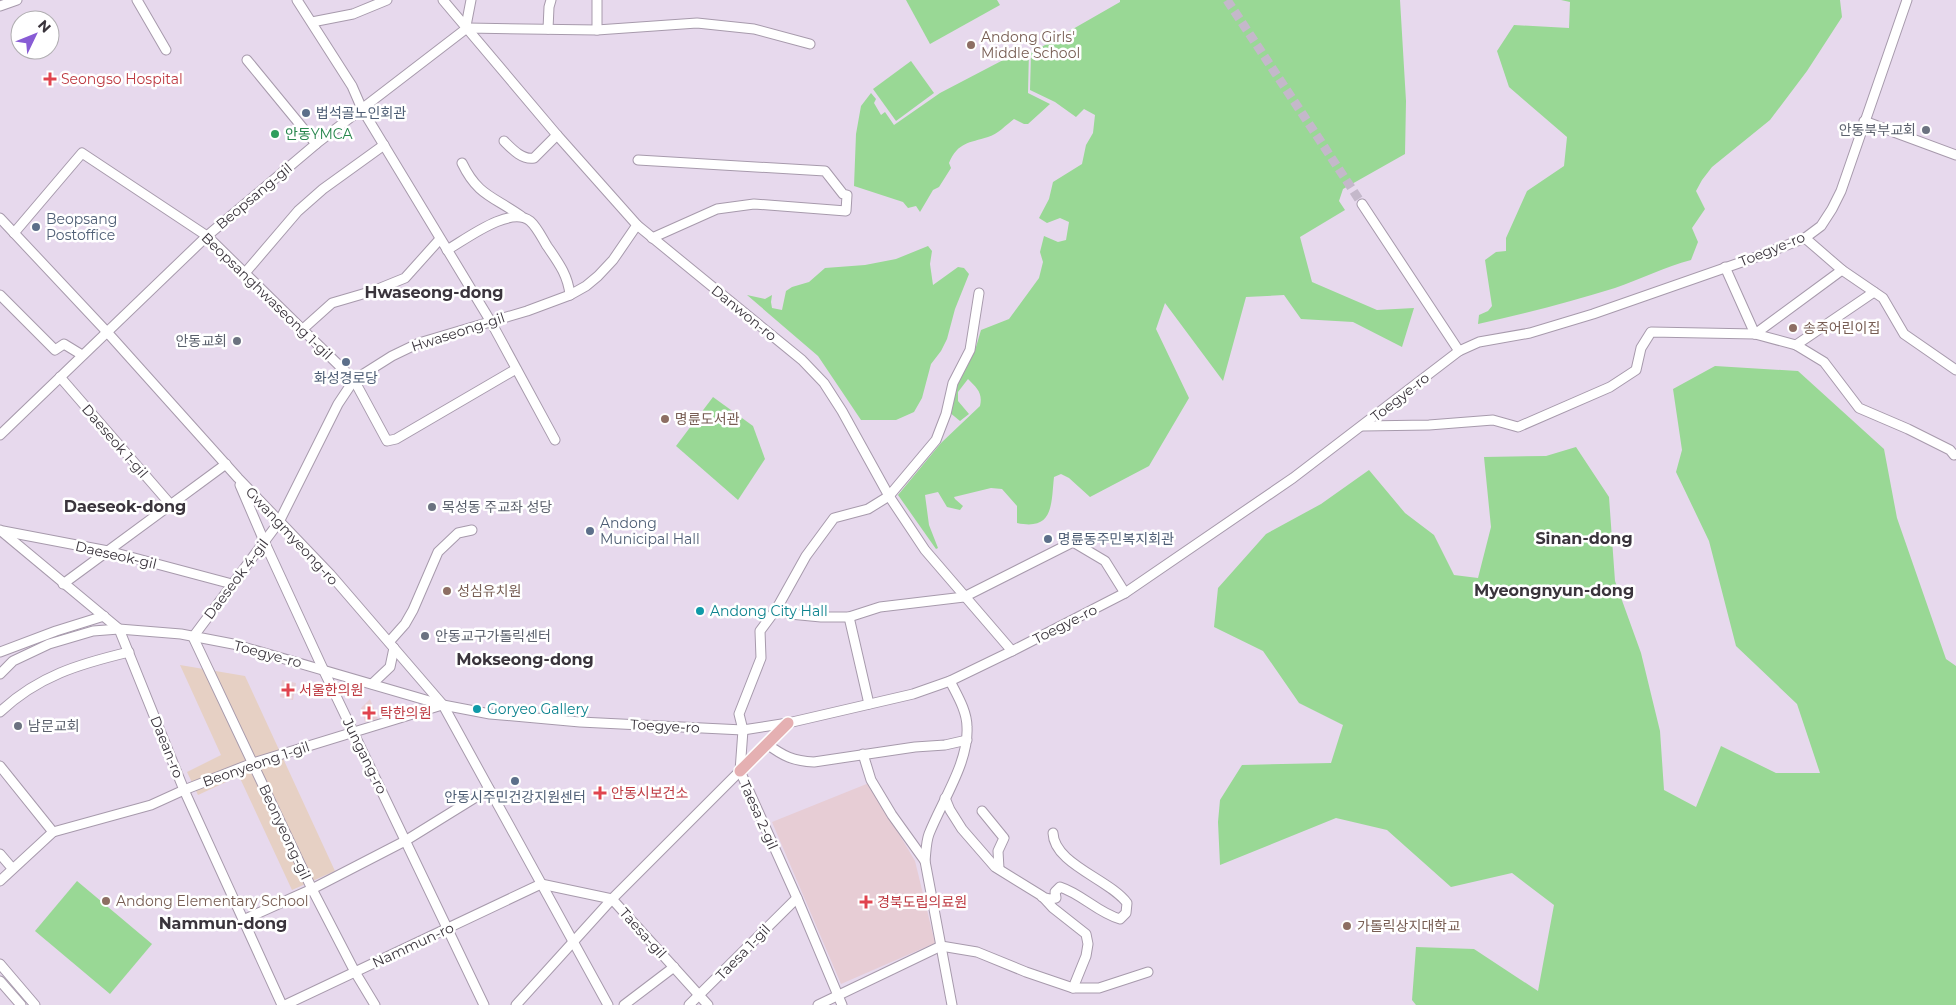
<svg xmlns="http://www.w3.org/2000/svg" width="1956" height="1005" viewBox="0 0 1956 1005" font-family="Montserrat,'Noto Sans KR',sans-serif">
<rect width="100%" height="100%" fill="#e7d9ed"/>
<path fill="#e6d0c4" d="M 180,665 L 245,676 L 335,871 L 292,890 L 239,776 L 198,795 L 187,772 L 221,755 Z"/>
<g fill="#e7cdd5">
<path d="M 282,680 L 296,683 L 293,700 L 280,697 Z"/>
<path d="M 370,699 L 378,719 L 365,722 L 361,708 Z"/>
<path d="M 869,783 L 915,861 L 935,943 L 841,984 L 772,822 Z"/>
</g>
<g fill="#99d895">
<path d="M 906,0 L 997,0 L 1000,5 L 930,44 Z"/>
<path d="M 1120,0 L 1400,0 L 1406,101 L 1405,154 L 1343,189 L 1339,201 L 1345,210 L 1300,237 L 1312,282 L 1377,310 L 1414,308 L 1402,347 L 1353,322 L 1301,319 L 1284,295 L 1246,297 L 1223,381 L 1165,303 L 1156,329 L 1189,398 L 1149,466 L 1090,497 L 1069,478 L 1061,474 L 1054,477 C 1051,504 1054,531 1017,523 L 1017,506 L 1002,489 L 991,488 L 954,497 L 955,499 L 963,506 L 960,510 L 947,507 L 938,492 L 925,495 L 929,525 L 938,548 L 936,549 L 898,495 L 941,443 L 980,406 C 983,393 977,388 968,379 L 958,392 L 958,401 L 969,414 L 960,421 L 949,412 L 955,385 L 963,374 L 976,347 L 981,330 L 1009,319 L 1039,278 L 1043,262 L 1040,252 L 1044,236 L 1058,242 L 1066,240 L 1069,222 L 1060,218 L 1047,223 L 1039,218 L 1049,199 L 1053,182 L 1082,164 L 1086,145 L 1093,133 L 1095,115 L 1084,109 L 1076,117 L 1055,102 L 1030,90 L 1031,53 L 1120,2 Z"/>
<path d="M 1561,0 L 1840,0 L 1842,17 L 1807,71 L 1770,120 L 1712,167 L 1702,180 L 1696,191 L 1705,209 L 1692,228 L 1698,242 L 1691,260 C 1665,267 1641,279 1615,288 C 1570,302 1524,314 1478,324 L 1479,315 L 1488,311 L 1492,306 L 1485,260 L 1496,252 L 1506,251 L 1506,238 L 1527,191 L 1564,166 L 1567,137 L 1509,87 L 1497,51 L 1514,25 L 1569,28 L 1570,2 Z"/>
<path d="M 1026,48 L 1029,50 L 1028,93 L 1050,104 L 1028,124 L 1024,124 L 1014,119 C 1007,124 997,135 988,137 C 969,143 958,142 949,163 L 951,168 L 939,187 L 933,190 L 920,212 L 916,206 L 908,208 L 903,202 L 854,186 L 856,134 L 861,106 L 871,93 L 876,99 L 874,103 L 881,115 L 885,112 L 894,125 L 940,93 Z"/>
<path d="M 911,61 L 934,93 L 896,121 L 873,89 Z"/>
<path d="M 928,246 L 932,251 L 930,264 L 933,285 L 958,267 L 964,268 L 969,274 L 955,309 L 947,339 L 941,351 L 931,364 L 922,398 L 914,412 L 896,420 L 861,420 L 818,356 L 747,295 L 765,299 L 772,295 L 771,302 L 772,308 L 782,310 L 786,291 L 792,287 L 809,282 L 825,268 L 865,265 L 896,259 Z"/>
<path d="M 1715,366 L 1798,371 L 1884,449 L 1897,518 L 1946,659 L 1956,666 L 1956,1005 L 1416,1005 L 1412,1000 L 1416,947 L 1474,949 L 1538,991 L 1554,905 L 1512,873 L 1451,887 L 1387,830 L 1336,818 L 1220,865 L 1218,822 L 1220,800 L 1242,765 L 1331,763 L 1343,725 L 1299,703 L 1263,651 L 1214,627 L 1218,588 L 1266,534 L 1321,504 L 1369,470 L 1405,513 L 1434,535 L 1454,575 L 1478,578 L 1491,527 L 1484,457 L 1546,456 L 1576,447 L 1609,497 L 1615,581 L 1641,653 L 1660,731 L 1664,790 L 1696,807 L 1721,746 L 1776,773 L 1820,773 L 1797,704 L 1736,646 L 1709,541 L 1676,472 L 1682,450 L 1673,389 Z"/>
<path d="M 713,397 L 753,426 L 765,459 L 738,500 L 676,446 Z"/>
<path d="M 77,881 L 152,944 L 110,994 L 35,931 Z"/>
</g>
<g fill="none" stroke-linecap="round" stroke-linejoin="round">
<path stroke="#c4b8ca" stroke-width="9" stroke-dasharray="9 4.5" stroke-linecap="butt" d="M 1227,0 L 1362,204"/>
<defs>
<g id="minor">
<path d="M 137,0 L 166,50"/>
<path d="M 297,0 L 352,86 L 362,109 L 491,322 L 555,440"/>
<path d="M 443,0 L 557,135 L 637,225 L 802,360 L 824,383 L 842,411 L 889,496 L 925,550 L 1012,651"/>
<path d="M 597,0 L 597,30"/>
<path d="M 0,6 L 17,0"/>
<path d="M 312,22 L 353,14 L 387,0"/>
<path d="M 466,26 L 471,0"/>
<path d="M 548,29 L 549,7 L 551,0"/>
<path d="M 247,60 L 316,144"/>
<path d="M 1864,121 L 1956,155"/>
<path d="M 504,141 C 512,149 522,160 534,158 L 557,135"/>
<path d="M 638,160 L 825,171 L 843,194 L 847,195 L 846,211 L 754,204 L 717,209 L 652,238"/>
<path d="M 462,163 C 478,196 493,196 521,216"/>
<path d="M 1362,204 L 1459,351"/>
<path d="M 0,218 L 107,332 L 238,478 L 330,574 L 443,705 L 608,1005"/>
<path d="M 14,233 L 82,153 L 207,236 L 354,380 L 387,441 L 396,439 L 516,369"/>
<path d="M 1805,238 L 1842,270 L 1883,298 L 1904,334 L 1956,370"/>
<path d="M 447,250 C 465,240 510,205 530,221 C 537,227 542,238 547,246 C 558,262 568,275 570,295"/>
<path d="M 1725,267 L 1755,334"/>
<path d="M 245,273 L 298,211 L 323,189 L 384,145"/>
<path d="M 0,295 L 55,350 L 64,344 L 82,355"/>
<path d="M 303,329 L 332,303 L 373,291 L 405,278 L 440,239"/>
<path d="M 1755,334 L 1842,270"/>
<path d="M 1796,345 L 1874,292"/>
<path d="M 60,377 L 171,505"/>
<path d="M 1363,426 L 1429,425 L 1493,420 L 1518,427 L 1610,387 L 1636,370 L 1641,348 L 1651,332 L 1755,334 L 1796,345 L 1824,362 L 1859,408 L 1908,429 L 1950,450 L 1954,455"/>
<path d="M 0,435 L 207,236 L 316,144 L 467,28 L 597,30 L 697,23 L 754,29 L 810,44"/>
<path d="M 240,485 L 264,541 L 323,669 L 484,1005"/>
<path d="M 0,530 L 119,629 L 184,790 L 282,1005"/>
<path d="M 3,531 L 108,551 L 232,584"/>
<path d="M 63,584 L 226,464"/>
<path d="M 777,608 L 790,614 L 821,617 L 849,617 L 880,607 L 964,597 L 1073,542 L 1105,561 L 1125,593"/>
<path d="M 849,617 L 869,704"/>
<path d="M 389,642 L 405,624 L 413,610 L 438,552 L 458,533 L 472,530"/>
<path d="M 0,652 L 56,631 L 104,616"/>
<path d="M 0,674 L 13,661 L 49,644 L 93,631 L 119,629 L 181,634 L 233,644 L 443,705 L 490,714 L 580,722 L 743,730 L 788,723 L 913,694 L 950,681 L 1012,651 L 1125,593 L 1293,478 L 1459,351 L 1479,342 L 1530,333 L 1593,314 L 1759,256 L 1805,238 L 1821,226 L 1832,209 L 1841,191 L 1907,0"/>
<path d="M 950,681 C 957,695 967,711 967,727 C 969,762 942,801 929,834 C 926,842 926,852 925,861 L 952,1005"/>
<path d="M 372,684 L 390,667 L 394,648"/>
<path d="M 0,712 C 38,676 79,664 129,652"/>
<path d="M 767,744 C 783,756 793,761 814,762 L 915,747 L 945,745 L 967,740"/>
<path d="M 863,754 L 871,780 L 892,815 L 925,861"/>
<path d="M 0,766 L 53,832"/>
<path d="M 945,798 L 950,810 L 962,829 L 995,867 L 1042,896 L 1053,908 L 1086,934 L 1088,944 L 1086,956 L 1073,988"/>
<path d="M 982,811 L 1004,838 L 998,851 L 999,869"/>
<path d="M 0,854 L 12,868"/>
<path d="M 0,881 L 53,832 L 151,805 L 184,790 L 253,763 L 442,705"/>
<path d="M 541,884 L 612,899"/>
<path d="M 1042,897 L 1050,899 L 1056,898 L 1055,892 L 1060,887 C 1082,894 1098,913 1120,919 L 1126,913 L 1127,903 C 1109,879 1054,864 1053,833"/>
<path d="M 612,899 L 708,1005"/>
<path d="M 243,920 L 312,889 L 405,841 L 489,789"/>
<path d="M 0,964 L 35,1005"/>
<path d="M 0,981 L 21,1005"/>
<path d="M 285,1005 L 541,884"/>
<path d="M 375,1005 L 355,972 L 312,889 L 193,637 L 279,522 L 338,404 L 354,380 L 392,356 L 419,343 L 527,311 L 570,295 L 586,286 L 598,276 L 613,260 L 637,225"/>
<path d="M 516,1005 L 612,899 L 740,771"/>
<path d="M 624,1005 L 674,967"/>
<path d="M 689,1005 L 797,898"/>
<path d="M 818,1005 L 941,946 L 977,952 L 1026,972 L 1073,988 L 1099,988 L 1148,972"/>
<path d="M 842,1005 L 797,898 L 740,771 L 743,730 L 739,714 L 761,658 L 760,631 L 777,608 L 806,556 L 834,518 L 868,509 L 889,496 L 936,440 L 946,414 L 953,383 L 970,350 L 979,293"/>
</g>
<path id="major" d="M 740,771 L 788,723"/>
</defs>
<use href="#minor" stroke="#a79aac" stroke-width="11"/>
<use href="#major" stroke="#fff" stroke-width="14"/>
<use href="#minor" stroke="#fff" stroke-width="9"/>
<use href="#major" stroke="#e5b0b2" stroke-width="11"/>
</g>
<g fill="#8d6e63" stroke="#fff" stroke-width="2">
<circle cx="971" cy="45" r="5"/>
<circle cx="1793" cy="328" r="5"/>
<circle cx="665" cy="419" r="5"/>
<circle cx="447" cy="591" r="5"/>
<circle cx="106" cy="901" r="5"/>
<circle cx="1347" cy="926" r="5"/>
</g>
<g fill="#e0444e" stroke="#fff" stroke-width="2">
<path d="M47.5 71.5h5v5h5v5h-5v5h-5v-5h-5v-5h5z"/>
<path d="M285.5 682.5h5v5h5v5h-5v5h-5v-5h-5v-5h5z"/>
<path d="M366.5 705.5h5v5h5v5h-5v5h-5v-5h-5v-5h5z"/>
<path d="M597.5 785.5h5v5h5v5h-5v5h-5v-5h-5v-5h5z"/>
<path d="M863.5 894.5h5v5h5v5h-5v5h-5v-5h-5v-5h5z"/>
</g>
<g fill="#5c6f8a" stroke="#fff" stroke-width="2">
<circle cx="306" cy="113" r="5"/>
<circle cx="36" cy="227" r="5"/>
<circle cx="346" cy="362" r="5"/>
<circle cx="590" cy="531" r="5"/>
<circle cx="1048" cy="539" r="5"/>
<circle cx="515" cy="781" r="5"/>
</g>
<g fill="#6b7280" stroke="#fff" stroke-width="2">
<circle cx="1926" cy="130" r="5"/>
<circle cx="237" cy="341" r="5"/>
<circle cx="432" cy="507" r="5"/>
<circle cx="425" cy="636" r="5"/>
<circle cx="18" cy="726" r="5"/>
</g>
<circle fill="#2e9e5b" stroke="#fff" stroke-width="2" cx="275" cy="134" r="5"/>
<g fill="#0f9aa8" stroke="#fff" stroke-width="2">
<circle cx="700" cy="611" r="5"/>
<circle cx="477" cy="709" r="5"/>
</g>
<g text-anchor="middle" stroke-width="5" stroke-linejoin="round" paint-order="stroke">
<g font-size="14" fill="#785e54" stroke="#fff" text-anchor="start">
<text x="981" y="42">Andong Girls'<tspan x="981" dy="16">Middle School</tspan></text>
<text x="1803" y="333">송죽어린이집</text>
<text x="675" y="424">명륜도서관</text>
<text x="457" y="596">성심유치원</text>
<text x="116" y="906">Andong Elementary School</text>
<text x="1357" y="931">가톨릭상지대학교</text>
</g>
<g font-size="14" fill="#be3a42" stroke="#fff" text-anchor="start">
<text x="61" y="84">Seongso Hospital</text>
<text x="299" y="695">서울한의원</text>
<text x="380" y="718">탁한의원</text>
<text x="611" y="798">안동시보건소</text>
<text x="877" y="907">경북도립의료원</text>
</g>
<g font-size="14" fill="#4e5e75" stroke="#fff" text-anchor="start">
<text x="316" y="118">법석골노인회관</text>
<text x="46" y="224">Beopsang<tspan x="46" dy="16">Postoffice</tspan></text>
<text x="346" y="383" text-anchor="middle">화성경로당</text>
<text x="600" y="528">Andong<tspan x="600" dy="16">Municipal Hall</tspan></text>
<text x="1058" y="544">명륜동주민복지회관</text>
<text x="515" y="802" text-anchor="middle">안동시주민건강지원센터</text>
</g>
<g font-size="14" fill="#5b616d" stroke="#fff" text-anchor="start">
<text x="1916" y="135" text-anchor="end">안동북부교회</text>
<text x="227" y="346" text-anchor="end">안동교회</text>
<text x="442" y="512">목성동 주교좌 성당</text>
<text x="435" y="641">안동교구가톨릭센터</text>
<text x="28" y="731">남문교회</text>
</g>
<g font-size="14" fill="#27864d" stroke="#fff" text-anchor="start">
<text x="285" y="139">안동YMCA</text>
</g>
<g font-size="14" fill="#3a343c" stroke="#fff">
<text transform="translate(254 196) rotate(-40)" y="5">Beopsang-gil</text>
<text transform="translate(1772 249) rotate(-22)" y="5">Toegye-ro</text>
<text transform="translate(267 296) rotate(44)" y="5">Beopsanghwaseong 1-gil</text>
<text transform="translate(744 313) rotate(39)" y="5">Danwon-ro</text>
<text transform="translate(458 332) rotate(-18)" y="5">Hwaseong-gil</text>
<text transform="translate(1400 397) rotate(-38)" y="5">Toegye-ro</text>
<text transform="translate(115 441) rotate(49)" y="5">Daeseok 1-gil</text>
<text transform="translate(292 536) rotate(47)" y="5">Gwangmyeong-ro</text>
<text transform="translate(116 555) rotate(13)" y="5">Daeseok-gil</text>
<text transform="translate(236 579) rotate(-53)" y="5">Daeseok 4-gil</text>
<text transform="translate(1065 624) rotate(-27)" y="5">Toegye-ro</text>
<text transform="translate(268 654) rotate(15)" y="5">Toegye-ro</text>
<text transform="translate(665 726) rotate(3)" y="5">Toegye-ro</text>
<text transform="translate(167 747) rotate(68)" y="5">Daean-ro</text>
<text transform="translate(365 756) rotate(64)" y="5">Jungang-ro</text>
<text transform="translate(256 764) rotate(-19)" y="5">Beonyeong 1-gil</text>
<text transform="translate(759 815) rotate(66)" y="5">Taesa 2-gil</text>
<text transform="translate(285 832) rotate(65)" y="5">Beonyeong-gil</text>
<text transform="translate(643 933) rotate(48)" y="5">Taesa-gil</text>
<text transform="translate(413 945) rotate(-25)" y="5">Nammun-ro</text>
<text transform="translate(743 952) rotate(-46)" y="5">Taesa 1-gil</text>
</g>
<g font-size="14" fill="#0d838f" stroke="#fff" text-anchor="start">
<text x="710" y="616">Andong City Hall</text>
<text x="487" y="714">Goryeo Gallery</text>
</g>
<g font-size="16" font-weight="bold" fill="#3a343c" stroke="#fff">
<text x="434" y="298">Hwaseong-dong</text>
<text x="125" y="512">Daeseok-dong</text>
<text x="1584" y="544">Sinan-dong</text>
<text x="1554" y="596">Myeongnyun-dong</text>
<text x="525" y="665">Mokseong-dong</text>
<text x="223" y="929">Nammun-dong</text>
</g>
</g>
<g transform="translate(35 35) rotate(47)"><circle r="24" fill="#ffffff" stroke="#b0aeb1"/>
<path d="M0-4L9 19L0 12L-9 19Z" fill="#885cd5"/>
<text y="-8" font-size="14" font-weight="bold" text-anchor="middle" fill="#3a343c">N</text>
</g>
</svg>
